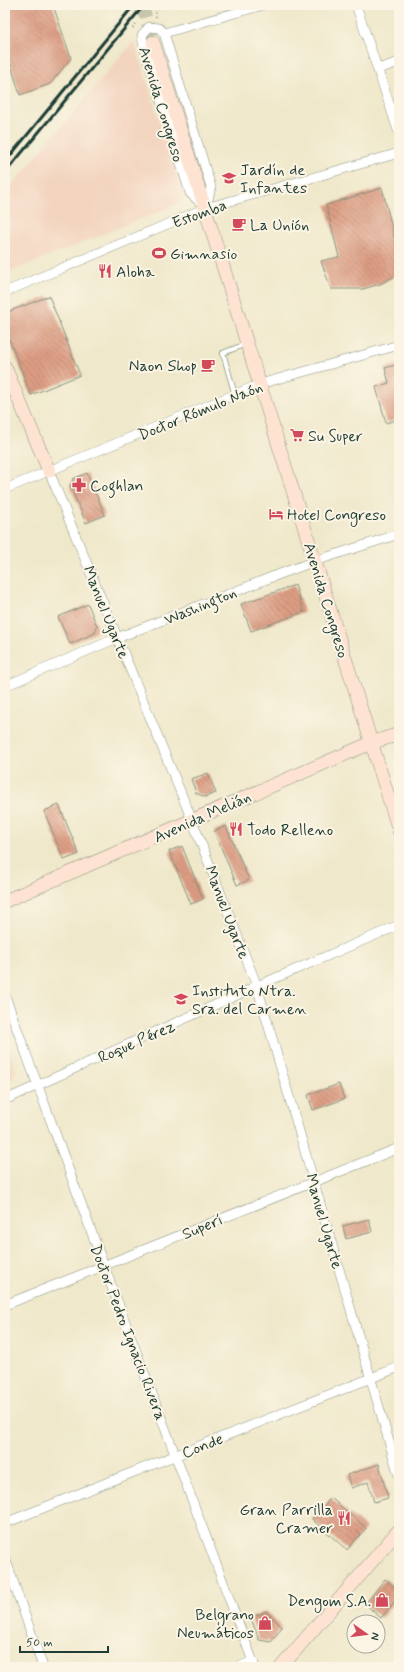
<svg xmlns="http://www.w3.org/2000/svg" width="404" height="1672" viewBox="0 0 404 1672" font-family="Mynerve,sans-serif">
<defs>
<pattern id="building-back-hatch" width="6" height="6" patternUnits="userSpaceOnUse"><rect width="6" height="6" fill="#dd9d83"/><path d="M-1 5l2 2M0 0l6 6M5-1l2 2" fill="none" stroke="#b3816c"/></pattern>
</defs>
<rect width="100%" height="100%" fill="#fcf5e5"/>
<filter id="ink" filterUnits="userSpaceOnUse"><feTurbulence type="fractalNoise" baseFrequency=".025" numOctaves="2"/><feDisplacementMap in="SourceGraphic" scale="8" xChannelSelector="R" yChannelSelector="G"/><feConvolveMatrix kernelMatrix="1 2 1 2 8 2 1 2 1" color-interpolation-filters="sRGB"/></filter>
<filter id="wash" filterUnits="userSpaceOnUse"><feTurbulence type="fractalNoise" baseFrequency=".012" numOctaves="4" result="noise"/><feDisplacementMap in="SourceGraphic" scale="16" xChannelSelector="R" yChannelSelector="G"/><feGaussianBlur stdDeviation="0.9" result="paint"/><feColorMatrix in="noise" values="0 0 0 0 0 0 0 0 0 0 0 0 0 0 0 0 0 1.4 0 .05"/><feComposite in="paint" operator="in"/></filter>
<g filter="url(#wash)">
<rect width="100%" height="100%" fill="#efe8ca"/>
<g fill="#f3d4bf">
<path d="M 134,41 L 183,194 L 180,203 L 5,274 L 5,193 Z"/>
<path d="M 5,1041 L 16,1070 L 13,1079 L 5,1083 Z"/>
</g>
<g id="blocks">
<g fill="url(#building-back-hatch)">
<path d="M 5,5 L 53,5 L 71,58 L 50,84 L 20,95 L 5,45 Z"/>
<path d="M 382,188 L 399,256 L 399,274 L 380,284 L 363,289 L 331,289 L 321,261 L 339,257 L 326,205 Z"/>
<path d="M 49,296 L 80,375 L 31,395 L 5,329 L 5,313 Z"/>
<path d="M 399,364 L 399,419 L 386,423 L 376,387 L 389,383 L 385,368 Z"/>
<path d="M 87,473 L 105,515 L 86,523 L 70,486 L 73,479 Z"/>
<path d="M 295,585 L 304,612 L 251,631 L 241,604 Z"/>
<path d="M 88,604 L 97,626 L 95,633 L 70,644 L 58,617 Z"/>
<path d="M 208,773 L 216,793 L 205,797 L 196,793 L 191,779 Z"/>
<path d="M 59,805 L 79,854 L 64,860 L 44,811 Z"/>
<path d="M 226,826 L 249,880 L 237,885 L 214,831 Z"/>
<path d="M 182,846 L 203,899 L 191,904 L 169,851 Z"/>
<path d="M 339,1084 L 344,1099 L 313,1110 L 308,1095 Z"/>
<path d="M 369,1219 L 372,1232 L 346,1239 L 343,1226 Z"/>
<path d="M 379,1464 L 388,1498 L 374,1502 L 368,1482 L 351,1488 L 347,1475 Z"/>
<path d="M 331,1498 L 366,1528 L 347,1550 L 312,1519 Z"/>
<path d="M 385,1579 L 399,1591 L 399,1596 L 381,1618 L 365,1604 Z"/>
<path d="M 266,1611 L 282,1627 L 271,1642 L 259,1640 L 251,1618 Z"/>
</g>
</g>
</g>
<g filter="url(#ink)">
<use href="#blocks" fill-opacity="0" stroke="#87927f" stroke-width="1"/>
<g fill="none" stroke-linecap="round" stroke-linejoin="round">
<path stroke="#c5c6ac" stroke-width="13" stroke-dasharray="13 6" stroke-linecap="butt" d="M 142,5 L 153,42"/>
<defs>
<path id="lane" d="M 235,395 L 223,353 L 246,344"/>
<g id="street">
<path d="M 356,5 L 399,133"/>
<path d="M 149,27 L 159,28 L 164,33 L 211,187 L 206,208 L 190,193 L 143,43 L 142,35 Z"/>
<path d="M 164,33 L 263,5"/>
<path d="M 378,69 L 399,62"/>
<path d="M 5,292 L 206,208 L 399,153"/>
<path d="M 49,471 L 192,820 L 257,986 L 399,1476"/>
<path d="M 5,489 L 260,384 L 399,345"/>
<path d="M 5,686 L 117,638 L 272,577 L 315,561 L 399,534"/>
<path d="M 5,996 L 104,1266 L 255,1667"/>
<path d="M 5,1100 L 257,986 L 399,925"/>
<path d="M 5,1305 L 399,1148"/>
<path d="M 5,1523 L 399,1367"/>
<path d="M 5,1558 L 43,1667"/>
<path d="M 239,1667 L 253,1661"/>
</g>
<g id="secondary">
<path d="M 153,42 L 399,831"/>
<path d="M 5,367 L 49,471"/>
<path d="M 5,901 L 371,743 L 399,734"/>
<path d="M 281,1667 L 399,1530"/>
</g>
</defs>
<use href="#lane" stroke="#87927f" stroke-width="6"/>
<use href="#street" stroke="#87927f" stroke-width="10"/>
<use href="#secondary" stroke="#87927f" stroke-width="14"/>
<g stroke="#87927f" stroke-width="2" stroke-dasharray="1 3" stroke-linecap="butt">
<path d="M 123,5 L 124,9 L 128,5"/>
<path d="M 147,6 L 149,5"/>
<path d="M 156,17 L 155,14 L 160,5"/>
<path d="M 133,28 L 136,22"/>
</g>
<use href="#lane" stroke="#fff" stroke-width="4.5"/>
<use href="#street" stroke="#fff" stroke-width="9"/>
<use href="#secondary" stroke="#fee3d2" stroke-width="13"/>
<g stroke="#1f3d34" stroke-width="3">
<path d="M 5,162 L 134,5"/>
<path d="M 5,173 L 144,5"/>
</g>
</g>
</g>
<defs>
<symbol id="school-bare" viewBox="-9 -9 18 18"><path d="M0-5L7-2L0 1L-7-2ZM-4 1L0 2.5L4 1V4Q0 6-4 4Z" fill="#d1495b" stroke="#fcf5e5" stroke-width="2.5" paint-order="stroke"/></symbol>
<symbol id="cafe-bare" viewBox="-9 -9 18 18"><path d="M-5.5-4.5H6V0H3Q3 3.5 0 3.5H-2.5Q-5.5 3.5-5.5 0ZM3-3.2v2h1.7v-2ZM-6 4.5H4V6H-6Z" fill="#d1495b" stroke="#fcf5e5" stroke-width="2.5" paint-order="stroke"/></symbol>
<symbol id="stadium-bare" viewBox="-9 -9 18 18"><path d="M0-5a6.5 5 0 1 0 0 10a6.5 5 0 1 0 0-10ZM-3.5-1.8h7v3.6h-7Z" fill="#d1495b" stroke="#fcf5e5" stroke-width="2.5" paint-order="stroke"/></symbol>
<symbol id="restaurant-bare" viewBox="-9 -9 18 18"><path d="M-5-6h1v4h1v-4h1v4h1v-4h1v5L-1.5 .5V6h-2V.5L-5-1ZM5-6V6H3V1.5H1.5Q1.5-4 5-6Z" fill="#d1495b" stroke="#fcf5e5" stroke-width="2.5" paint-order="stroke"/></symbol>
<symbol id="supermarket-bare" viewBox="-9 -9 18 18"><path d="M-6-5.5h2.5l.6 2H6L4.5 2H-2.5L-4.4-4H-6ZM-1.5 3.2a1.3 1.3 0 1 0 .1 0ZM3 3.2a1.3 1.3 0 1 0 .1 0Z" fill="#d1495b" stroke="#fcf5e5" stroke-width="2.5" paint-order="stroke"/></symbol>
<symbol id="pharmacy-bare" viewBox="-9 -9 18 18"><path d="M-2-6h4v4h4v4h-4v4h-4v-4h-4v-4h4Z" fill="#d1495b" stroke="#fcf5e5" stroke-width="2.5" paint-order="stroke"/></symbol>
<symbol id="hotel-bare" viewBox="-9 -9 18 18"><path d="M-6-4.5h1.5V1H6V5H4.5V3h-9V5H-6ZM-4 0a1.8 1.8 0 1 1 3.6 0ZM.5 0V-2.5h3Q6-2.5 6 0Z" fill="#d1495b" stroke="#fcf5e5" stroke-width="2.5" paint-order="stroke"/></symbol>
<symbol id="shop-bare" viewBox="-9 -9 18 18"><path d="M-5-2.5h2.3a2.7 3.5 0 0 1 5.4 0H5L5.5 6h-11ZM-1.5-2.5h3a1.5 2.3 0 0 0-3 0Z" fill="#d1495b" stroke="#fcf5e5" stroke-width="2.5" paint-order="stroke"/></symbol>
</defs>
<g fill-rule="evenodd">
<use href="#school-bare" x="219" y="168" width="20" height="20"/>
<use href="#cafe-bare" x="229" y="214" width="20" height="20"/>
<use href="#stadium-bare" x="149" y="243" width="20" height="20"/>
<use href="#restaurant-bare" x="95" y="261" width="20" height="20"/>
<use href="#cafe-bare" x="198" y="355" width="20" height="20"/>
<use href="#supermarket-bare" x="287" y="425" width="20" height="20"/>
<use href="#pharmacy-bare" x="69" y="475" width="20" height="20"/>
<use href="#hotel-bare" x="266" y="504" width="20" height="20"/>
<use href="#restaurant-bare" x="226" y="819" width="20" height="20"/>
<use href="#school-bare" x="171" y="989" width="20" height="20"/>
<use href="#restaurant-bare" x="334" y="1508" width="20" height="20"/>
<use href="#shop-bare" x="372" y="1590" width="20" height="20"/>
<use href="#shop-bare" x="255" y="1613" width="20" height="20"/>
</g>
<g text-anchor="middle" stroke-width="4" stroke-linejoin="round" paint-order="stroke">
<g font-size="16" fill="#1f3d34" stroke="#fcf5e5">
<text transform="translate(162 104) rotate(73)" y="6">Avenida Congreso</text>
<text transform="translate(199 213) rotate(-20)" y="6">Estomba</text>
<text transform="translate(200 410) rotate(-22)" y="6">Doctor Rómulo Naón</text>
<text transform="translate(327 600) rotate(73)" y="6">Avenida Congreso</text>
<text transform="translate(200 605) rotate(-22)" y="6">Washington</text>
<text transform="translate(107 612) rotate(68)" y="6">Manuel Ugarte</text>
<text transform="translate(202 816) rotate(-24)" y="6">Avenida Melián</text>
<text transform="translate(228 912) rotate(69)" y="6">Manuel Ugarte</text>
<text transform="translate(136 1041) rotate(-24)" y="6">Roque Pérez</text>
<text transform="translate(325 1221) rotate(74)" y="6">Manuel Ugarte</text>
<text transform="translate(202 1226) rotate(-22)" y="6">Superí</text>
<text transform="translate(129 1332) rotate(69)" y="6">Doctor Pedro Ignacio Rivera</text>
<text transform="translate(202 1445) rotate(-22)" y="6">Conde</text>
</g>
<g font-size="16" fill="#1f3d34" stroke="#fcf5e5" text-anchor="start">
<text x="240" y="175">Jardín de<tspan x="240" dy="18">Infantes</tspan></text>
<text x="250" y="230">La Unión</text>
<text x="170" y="259">Gimnasio</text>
<text x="116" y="277">Aloha</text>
<text x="197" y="371" text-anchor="end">Naon Shop</text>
<text x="308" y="441">Su Super</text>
<text x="90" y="491">Coghlan</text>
<text x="287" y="520">Hotel Congreso</text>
<text x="247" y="835">Todo Relleno</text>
<text x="192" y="996">Instituto Ntra.<tspan x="192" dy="18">Sra. del Carmen</tspan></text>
<text x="333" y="1515" text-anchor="end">Gran Parrilla<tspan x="333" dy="18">Cramer</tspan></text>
<text x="371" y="1606" text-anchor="end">Dengom S.A.</text>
<text x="254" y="1620" text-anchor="end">Belgrano<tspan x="254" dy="18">Neumáticos</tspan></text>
</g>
</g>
<rect width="404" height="1672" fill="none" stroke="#fcf5e5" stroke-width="20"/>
<g transform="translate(366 1634) rotate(104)"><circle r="19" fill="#fcf5e5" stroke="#a4ab9e"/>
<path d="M0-3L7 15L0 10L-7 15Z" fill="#d1495b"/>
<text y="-6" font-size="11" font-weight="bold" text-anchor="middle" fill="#1f3d34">N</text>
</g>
<path d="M20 1646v6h88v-6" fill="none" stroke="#1f3d34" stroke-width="2"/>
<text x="26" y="1646" font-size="12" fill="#1f3d34" stroke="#fcf5e5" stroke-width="3" paint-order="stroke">50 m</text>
</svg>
